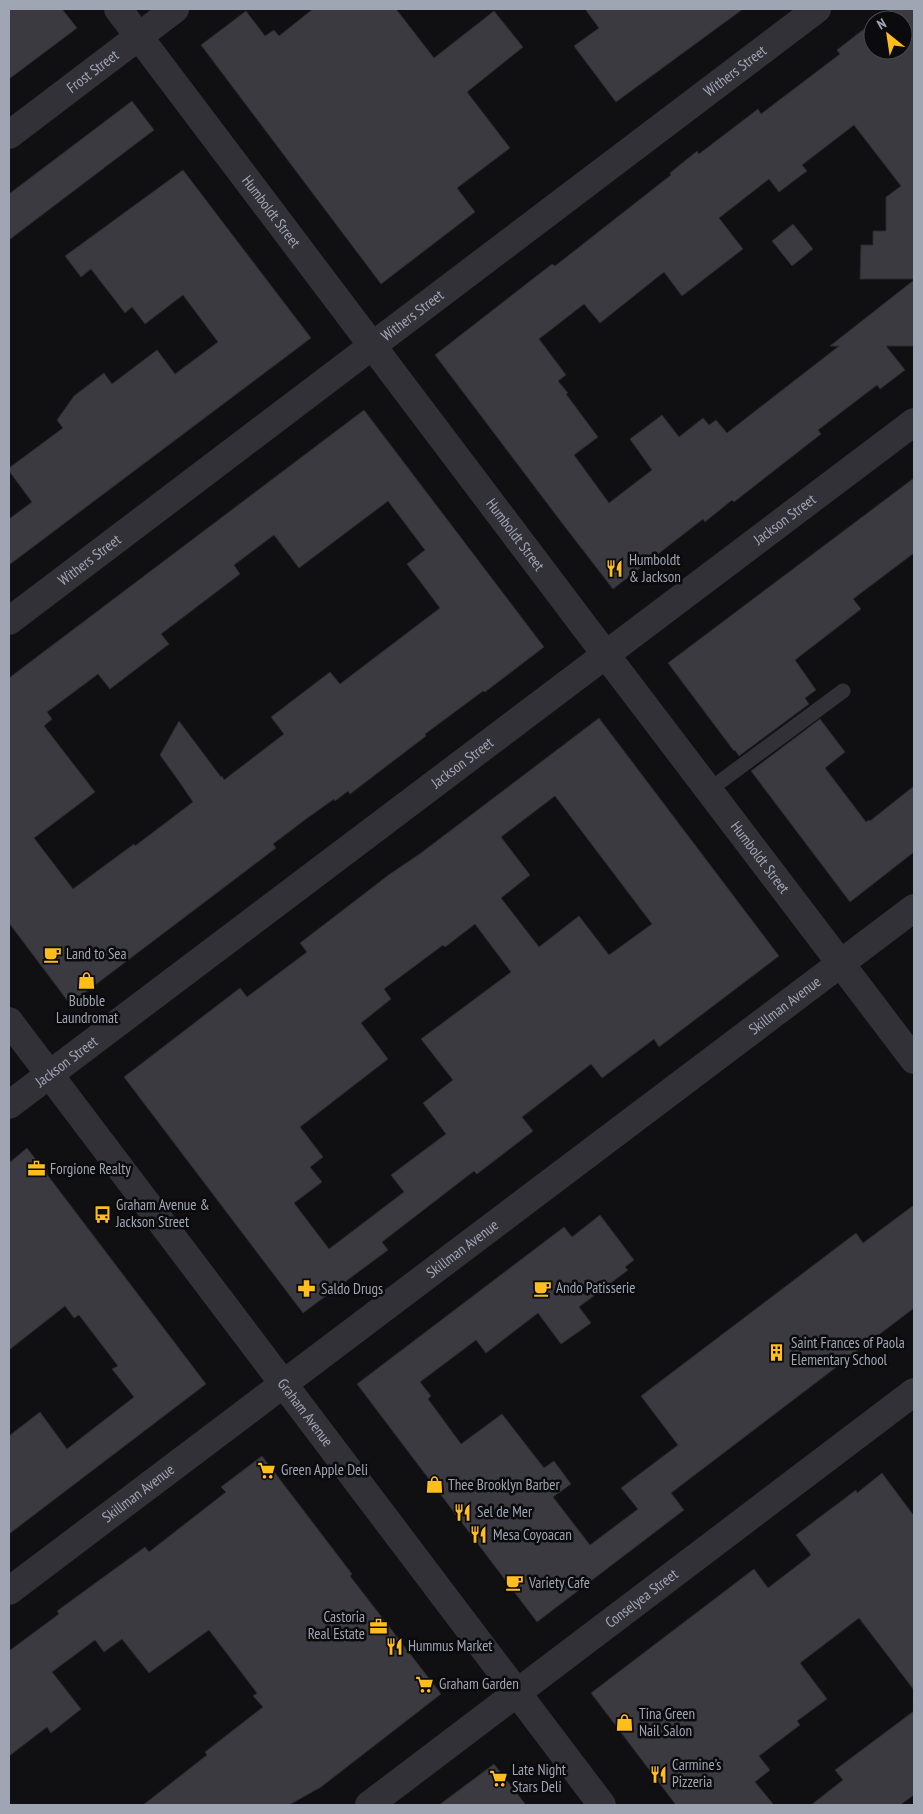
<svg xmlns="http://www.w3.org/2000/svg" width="923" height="1814" viewBox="0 0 923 1814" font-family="'PT Sans Narrow',sans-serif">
<rect width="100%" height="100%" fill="#101012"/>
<g fill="#3a3a40" stroke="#2a2a2e" fill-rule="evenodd">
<path d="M 9,9 L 62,9 L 77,28 L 9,79 Z"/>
<path d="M 313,9 L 396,9 L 434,58 L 494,11 L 523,47 L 467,92 L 510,148 L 457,188 L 475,212 L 381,284 L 201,45 L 246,11 L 265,36 L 274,30 L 279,36 Z"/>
<path d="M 585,9 L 743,9 L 616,102 L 574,46 L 599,28 Z"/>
<path d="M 890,9 L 914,9 L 914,279 L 860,279 L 861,245 L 873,245 L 873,231 L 886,231 L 886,197 L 901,186 L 854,125 L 802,165 L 807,171 L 779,192 L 769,179 L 719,218 L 743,249 L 682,296 L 664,272 L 600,323 L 584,304 L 539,339 L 566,375 L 558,381 L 568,393 L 566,394 L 598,437 L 574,455 L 609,503 L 652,470 L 630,439 L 662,415 L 679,437 L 703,418 L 709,425 L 716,420 L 727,433 L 839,346 L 830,346 L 914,280 L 914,346 L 886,346 L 905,370 L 880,389 L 877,385 L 818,430 L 821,434 L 734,502 L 732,500 L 705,522 L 703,519 L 613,589 L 562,523 L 435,355 L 552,264 L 555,266 L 671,175 L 670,173 L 697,151 L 699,154 L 758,109 L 761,114 L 840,54 L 837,50 L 873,22 L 873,50 L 903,50 L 903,20 L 875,20 Z"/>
<path d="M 132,101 L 154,130 L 9,240 L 9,194 Z"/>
<path d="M 183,170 L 311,338 L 9,565 L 9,519 L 32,502 L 9,471 L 9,468 L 63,428 L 57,420 L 74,396 L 104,373 L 112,384 L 157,350 L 175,374 L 218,342 L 183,295 L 145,324 L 132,307 L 125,313 L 91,269 L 81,277 L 65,256 Z"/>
<path d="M 793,224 L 813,249 L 792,266 L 772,241 Z"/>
<path d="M 364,410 L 544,647 L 485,692 L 483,691 L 425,734 L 426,736 L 350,794 L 348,791 L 335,801 L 334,799 L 306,819 L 273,844 L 276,848 L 70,1004 L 9,923 L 9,678 ZM 388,501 L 425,550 L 407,564 L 440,608 L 340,684 L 330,672 L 271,717 L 284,734 L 224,780 L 222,776 L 221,777 L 179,721 L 160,755 L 178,780 L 193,802 L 135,846 L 134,844 L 73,889 L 34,838 L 95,792 L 44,726 L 52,719 L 47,712 L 98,674 L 110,689 L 169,644 L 161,634 L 240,574 L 234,565 L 274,535 L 299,568 Z"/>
<path d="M 914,478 L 914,553 L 853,599 L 861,609 L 795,660 L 816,690 L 805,698 L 809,704 L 739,756 L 735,750 L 734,751 L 668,663 Z"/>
<path d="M 599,718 L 779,956 L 659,1047 L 654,1039 L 602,1078 L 591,1064 L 522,1117 L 533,1131 L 477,1174 L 474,1171 L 382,1242 L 388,1250 L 303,1313 L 124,1077 L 240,988 L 247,997 L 307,952 L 300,943 L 390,874 L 421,853 ZM 555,796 L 652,924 L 609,955 L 579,916 L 539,947 L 501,898 L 530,875 L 501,837 ZM 475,924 L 511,972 L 421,1039 L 453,1080 L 423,1103 L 446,1134 L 391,1175 L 404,1192 L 329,1249 L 294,1203 L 322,1182 L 310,1167 L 323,1157 L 300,1127 L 388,1059 L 361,1023 L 391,999 L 384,989 L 443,945 L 445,947 Z"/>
<path d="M 820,719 L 845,752 L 825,768 L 866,822 L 869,820 L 870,821 L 914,786 L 914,852 L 850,902 L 751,771 Z"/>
<path d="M 27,1148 L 206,1384 L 9,1534 L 9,1436 L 40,1412 L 67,1449 L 134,1397 L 112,1369 L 118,1366 L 79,1315 L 74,1318 L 65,1306 L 9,1350 L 9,1163 Z"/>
<path d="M 914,1205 L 914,1308 L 671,1493 L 684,1510 L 537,1622 L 357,1384 L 564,1227 L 572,1237 L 600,1215 L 634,1260 L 625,1267 L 628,1270 L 579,1307 L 591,1323 L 561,1344 L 538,1313 L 486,1353 L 476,1340 L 420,1382 L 431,1396 L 428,1399 L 461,1444 L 502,1414 L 544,1468 L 554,1461 L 571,1484 L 553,1497 L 590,1545 L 638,1509 L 621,1488 L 678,1445 L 641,1396 L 856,1233 L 863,1243 Z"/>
<path d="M 262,1456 L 352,1574 L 350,1576 L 441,1694 L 321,1787 L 289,1805 L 143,1805 L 207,1755 L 205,1752 L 263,1707 L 253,1696 L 257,1693 L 209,1630 L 149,1673 L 122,1639 L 104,1652 L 95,1640 L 52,1672 L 81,1709 L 51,1733 L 47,1727 L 9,1756 L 9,1651 L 59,1614 L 57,1611 L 145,1547 L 149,1552 L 226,1492 L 221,1487 Z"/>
<path d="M 882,1473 L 914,1516 L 914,1690 L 859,1618 L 800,1663 L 827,1699 L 797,1721 L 800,1725 L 759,1756 L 770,1770 L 755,1782 L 774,1805 L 676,1805 L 591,1693 L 754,1569 L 768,1588 L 811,1555 L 796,1535 L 856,1490 L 857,1493 Z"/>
<path d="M 914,1711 L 914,1795 L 900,1805 L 811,1805 L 843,1780 L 835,1770 Z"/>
<path d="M 494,1764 L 526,1805 L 439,1805 Z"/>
</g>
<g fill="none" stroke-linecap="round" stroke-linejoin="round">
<path stroke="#313137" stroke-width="15" d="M 709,790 L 843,691"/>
<g stroke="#313137" stroke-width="28">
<path id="s1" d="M 118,9 L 606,655 L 914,1060"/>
<path id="s2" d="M 9,135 L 175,9"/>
<path id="s3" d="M 9,621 L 817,9"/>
<path id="s4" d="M 9,1021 L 602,1805"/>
<path id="s5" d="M 9,1105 L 914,422"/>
<path id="s6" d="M 9,1591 L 914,908"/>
<path id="s7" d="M 369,1805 L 914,1392"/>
</g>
</g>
<defs>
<symbol id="restaurant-bare" viewBox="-9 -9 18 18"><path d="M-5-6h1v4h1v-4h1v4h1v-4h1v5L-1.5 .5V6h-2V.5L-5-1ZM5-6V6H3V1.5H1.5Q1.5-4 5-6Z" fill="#ffbe1b" stroke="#0b0b0d" stroke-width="2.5" paint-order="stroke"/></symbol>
<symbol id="cafe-bare" viewBox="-9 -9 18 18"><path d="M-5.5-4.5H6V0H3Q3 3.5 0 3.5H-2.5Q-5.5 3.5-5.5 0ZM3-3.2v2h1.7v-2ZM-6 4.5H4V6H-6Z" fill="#ffbe1b" stroke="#0b0b0d" stroke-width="2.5" paint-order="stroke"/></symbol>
<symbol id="shop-bare" viewBox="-9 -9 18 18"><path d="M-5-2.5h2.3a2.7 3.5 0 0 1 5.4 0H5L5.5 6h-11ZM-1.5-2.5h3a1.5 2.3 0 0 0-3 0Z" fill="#ffbe1b" stroke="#0b0b0d" stroke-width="2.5" paint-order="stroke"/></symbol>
<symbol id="office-bare" viewBox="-9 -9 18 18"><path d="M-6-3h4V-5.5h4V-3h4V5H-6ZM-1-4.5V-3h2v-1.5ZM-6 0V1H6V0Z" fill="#ffbe1b" stroke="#0b0b0d" stroke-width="2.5" paint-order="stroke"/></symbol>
<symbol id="bus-bare" viewBox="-9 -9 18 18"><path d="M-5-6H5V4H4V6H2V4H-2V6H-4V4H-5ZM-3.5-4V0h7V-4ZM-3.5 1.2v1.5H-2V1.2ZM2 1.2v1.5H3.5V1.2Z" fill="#ffbe1b" stroke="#0b0b0d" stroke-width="2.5" paint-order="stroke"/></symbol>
<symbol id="pharmacy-bare" viewBox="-9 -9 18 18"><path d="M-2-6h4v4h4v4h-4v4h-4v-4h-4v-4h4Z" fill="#ffbe1b" stroke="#0b0b0d" stroke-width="2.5" paint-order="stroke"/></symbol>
<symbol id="building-bare" viewBox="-9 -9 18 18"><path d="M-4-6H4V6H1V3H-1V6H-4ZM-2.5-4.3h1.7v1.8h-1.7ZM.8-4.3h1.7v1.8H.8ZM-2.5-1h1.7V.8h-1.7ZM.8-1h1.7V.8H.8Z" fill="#ffbe1b" stroke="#0b0b0d" stroke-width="2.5" paint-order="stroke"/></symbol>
<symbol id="supermarket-bare" viewBox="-9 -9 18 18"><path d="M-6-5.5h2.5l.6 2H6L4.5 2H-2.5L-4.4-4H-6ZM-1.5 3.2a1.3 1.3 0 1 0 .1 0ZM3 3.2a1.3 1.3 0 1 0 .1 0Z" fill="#ffbe1b" stroke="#0b0b0d" stroke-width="2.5" paint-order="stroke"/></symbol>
</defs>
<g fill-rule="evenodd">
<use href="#restaurant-bare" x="602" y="556" width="25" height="25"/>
<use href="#cafe-bare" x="40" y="942" width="25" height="25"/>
<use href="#shop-bare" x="74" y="968" width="25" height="25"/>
<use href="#office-bare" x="24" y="1156" width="25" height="25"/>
<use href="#bus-bare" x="90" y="1202" width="25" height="25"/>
<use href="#cafe-bare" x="530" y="1276" width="25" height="25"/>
<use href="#pharmacy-bare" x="294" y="1276" width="25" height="25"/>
<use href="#building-bare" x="764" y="1340" width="25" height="25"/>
<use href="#supermarket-bare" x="254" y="1458" width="25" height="25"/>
<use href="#shop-bare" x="422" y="1472" width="25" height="25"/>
<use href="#restaurant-bare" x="450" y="1500" width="25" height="25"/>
<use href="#restaurant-bare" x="466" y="1522" width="25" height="25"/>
<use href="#cafe-bare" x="502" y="1570" width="25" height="25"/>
<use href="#office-bare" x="366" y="1614" width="25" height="25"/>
<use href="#restaurant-bare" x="382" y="1634" width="25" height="25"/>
<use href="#supermarket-bare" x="412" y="1672" width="25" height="25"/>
<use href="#shop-bare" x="612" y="1710" width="25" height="25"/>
<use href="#restaurant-bare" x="646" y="1762" width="25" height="25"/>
<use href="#supermarket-bare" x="486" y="1766" width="25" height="25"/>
</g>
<g text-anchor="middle" stroke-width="5" stroke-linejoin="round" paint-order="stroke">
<g font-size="15" fill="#a0a5b4" stroke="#0b0b0d">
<text dy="5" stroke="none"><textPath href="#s3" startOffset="911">Withers Street</textPath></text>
<text dy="5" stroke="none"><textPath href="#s2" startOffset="105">Frost Street</textPath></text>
<text dy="5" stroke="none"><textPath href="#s1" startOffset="254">Humboldt Street</textPath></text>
<text dy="5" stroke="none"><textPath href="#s3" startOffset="506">Withers Street</textPath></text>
<text dy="5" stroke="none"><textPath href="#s5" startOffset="972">Jackson Street</textPath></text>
<text dy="5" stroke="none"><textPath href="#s1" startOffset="659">Humboldt Street</textPath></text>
<text dy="5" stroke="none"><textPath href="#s3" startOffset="101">Withers Street</textPath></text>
<text dy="5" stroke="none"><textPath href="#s5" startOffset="568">Jackson Street</textPath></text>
<text dy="5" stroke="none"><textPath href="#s1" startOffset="1064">Humboldt Street</textPath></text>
<text dy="5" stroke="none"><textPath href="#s6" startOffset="972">Skillman Avenue</textPath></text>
<text dy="5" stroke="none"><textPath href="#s5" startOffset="72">Jackson Street</textPath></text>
<text dy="5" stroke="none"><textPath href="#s6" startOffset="568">Skillman Avenue</textPath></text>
<text dy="5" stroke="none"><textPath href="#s4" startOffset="491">Graham Avenue</textPath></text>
<text dy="5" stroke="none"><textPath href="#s6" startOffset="162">Skillman Avenue</textPath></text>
<text dy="5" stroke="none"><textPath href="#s7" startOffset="342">Conselyea Street</textPath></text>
</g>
<g font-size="15" fill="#a0a5b4" stroke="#0b0b0d" text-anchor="start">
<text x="629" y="565">Humboldt<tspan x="629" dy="17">&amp; Jackson</tspan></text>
<text x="66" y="959">Land to Sea</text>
<text x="87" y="1006" text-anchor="middle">Bubble<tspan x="87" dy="17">Laundromat</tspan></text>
<text x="50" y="1174">Forgione Realty</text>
<text x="116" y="1210">Graham Avenue &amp;<tspan x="116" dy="17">Jackson Street</tspan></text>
<text x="556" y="1293">Ando Patisserie</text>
<text x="321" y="1294">Saldo Drugs</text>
<text x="791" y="1348">Saint Frances of Paola<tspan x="791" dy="17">Elementary School</tspan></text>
<text x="281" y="1475">Green Apple Deli</text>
<text x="448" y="1490">Thee Brooklyn Barber</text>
<text x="477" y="1517">Sel de Mer</text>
<text x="493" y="1540">Mesa Coyoacan</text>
<text x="529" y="1588">Variety Cafe</text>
<text x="365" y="1622" text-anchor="end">Castoria<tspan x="365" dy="17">Real Estate</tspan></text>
<text x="408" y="1651">Hummus Market</text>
<text x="439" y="1689">Graham Garden</text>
<text x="639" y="1719">Tina Green<tspan x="639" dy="17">Nail Salon</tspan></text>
<text x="672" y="1770">Carmine's<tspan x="672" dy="17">Pizzeria</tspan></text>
<text x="512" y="1775">Late Night<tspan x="512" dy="17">Stars Deli</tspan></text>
</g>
</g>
<rect width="923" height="1814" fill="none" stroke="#a0a5b4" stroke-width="20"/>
<g transform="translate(888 35) rotate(330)"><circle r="24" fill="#0b0b0d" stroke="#474950"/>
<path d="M0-4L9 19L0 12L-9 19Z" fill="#ffbe1b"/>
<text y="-8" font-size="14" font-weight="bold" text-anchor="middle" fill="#a0a5b4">N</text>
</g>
</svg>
